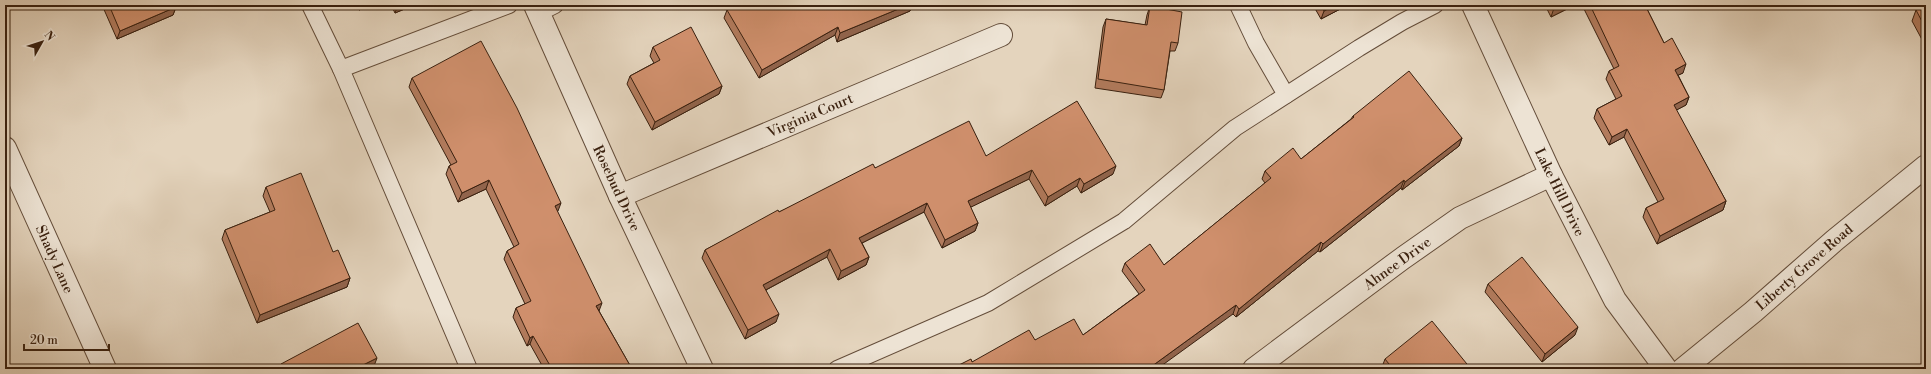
<svg xmlns="http://www.w3.org/2000/svg" width="1931" height="374" viewBox="0 0 1931 374" font-family="'Libre Bodoni',serif">
<rect width="100%" height="100%" fill="#e4d4bd"/>
<filter id="stains"><feTurbulence type="fractalNoise" baseFrequency=".005" numOctaves="4"/><feColorMatrix values="0 0 0 0 .2 0 0 0 0 .09 0 0 0 0 .02 0 0 0 .5 -.17"/></filter>
<radialGradient id="worn" r=".72"><stop offset=".6" stop-color="#630" stop-opacity="0"/><stop offset="1" stop-color="#630" stop-opacity=".3"/></radialGradient>
<g fill="none" stroke-linecap="round" stroke-linejoin="round">
<defs>
<g id="lane">
<path d="M 310,5 L 341,69 L 469,369"/>
<path d="M 1238,5 L 1256,43 L 1286,95"/>
<path d="M 539,13 L 555,5"/>
<path d="M 341,69 L 509,5"/>
<path d="M 837,369 L 988,303 L 1124,221 L 1235,128 L 1359,48 L 1402,22 L 1435,5"/>
</g>
<g id="street">
<path d="M 535,5 L 620,196 L 702,369"/>
<path d="M 1473,5 L 1551,175 L 1615,300 L 1666,369"/>
<path d="M 5,148 L 105,369"/>
<path d="M 620,196 L 1001,35"/>
<path d="M 1254,369 L 1403,258 L 1460,218 L 1551,175"/>
<path d="M 1683,369 L 1753,312 L 1835,240 L 1926,166"/>
</g>
</defs>
<use href="#lane" stroke="#644d3a" stroke-width="18"/>
<use href="#street" stroke="#644d3a" stroke-width="24"/>
<use href="#lane" stroke="#ede3d4" stroke-width="16"/>
<use href="#street" stroke="#ede3d4" stroke-width="22"/>
</g>
<g fill="#b27b5d" stroke="#39200f">
<path d="M 102,5 L 176,5 L 176,7 L 173,15 L 117,39 Z"/>
<path d="M 356,5 L 371,5 L 359,10 Z"/>
<path d="M 391,5 L 414,5 L 395,13 Z"/>
<path d="M 736,5 L 912,5 L 910,11 L 837,42 L 835,35 L 759,78 L 724,18 L 727,10 Z"/>
<path d="M 1313,5 L 1348,5 L 1321,19 Z"/>
<path d="M 1545,5 L 1575,5 L 1551,17 Z"/>
<path d="M 1582,5 L 1645,5 L 1664,43 L 1683,73 L 1678,75 L 1689,97 L 1686,105 L 1676,110 L 1726,201 L 1723,210 L 1657,244 L 1643,217 L 1646,208 L 1658,202 L 1624,137 L 1609,145 L 1594,118 L 1597,109 L 1616,99 L 1606,79 L 1609,71 L 1614,69 Z"/>
<path d="M 1926,5 L 1926,47 L 1912,21 L 1916,10 Z"/>
<path d="M 1150,6 L 1178,43 L 1175,51 L 1170,51 L 1164,90 L 1161,98 L 1095,88 L 1103,27 L 1106,19 L 1145,25 L 1147,15 Z"/>
<path d="M 653,47 L 722,86 L 719,94 L 652,130 L 627,84 L 630,76 L 654,63 L 650,56 Z"/>
<path d="M 412,78 L 558,211 L 557,212 L 599,311 L 632,369 L 544,369 L 530,344 L 527,346 L 513,317 L 516,308 L 525,304 L 504,259 L 507,251 L 514,247 L 486,189 L 458,202 L 446,174 L 449,166 L 451,165 L 409,87 Z"/>
<path d="M 1353,116 L 1462,138 L 1459,146 L 1402,190 L 1401,188 L 1320,252 L 1318,251 L 1236,317 L 1233,314 L 972,362 L 1035,340 L 1083,335 L 1139,294 L 1122,271 L 1125,263 L 1164,265 L 1265,183 L 1262,179 L 1265,171 L 1301,159 L 1351,119 Z"/>
<path d="M 986,156 L 1113,174 L 1081,193 L 1077,186 L 1045,206 L 1029,179 L 970,207 L 978,223 L 975,231 L 942,248 L 924,212 L 862,243 L 869,257 L 866,265 L 838,280 L 827,257 L 766,290 L 776,322 L 745,339 L 702,258 L 705,250 L 779,212 L 875,168 Z"/>
<path d="M 266,187 L 333,252 L 350,278 L 347,287 L 257,323 L 222,239 L 225,230 L 270,212 L 263,196 Z"/>
<path d="M 1488,284 L 1575,335 L 1542,362 L 1485,292 Z"/>
<path d="M 1385,359 L 1471,369 L 1384,369 L 1382,367 Z"/>
<path d="M 281,364 L 374,366 L 368,369 L 279,369 Z"/>
</g>
<g fill="#91644c" stroke="#39200f">
<path d="M 361,5 L 371,5 L 359,10 Z"/>
<path d="M 398,5 L 414,5 L 395,13 Z"/>
<path d="M 908,5 L 912,5 L 910,11 L 837,42 L 840,33 Z"/>
<path d="M 1335,5 L 1348,5 L 1321,19 L 1324,11 Z"/>
<path d="M 1561,5 L 1575,5 L 1551,17 L 1554,8 Z"/>
<path d="M 176,7 L 173,15 L 117,39 L 120,31 Z"/>
<path d="M 838,27 L 835,35 L 759,78 L 762,70 Z"/>
<path d="M 1686,64 L 1683,73 L 1672,78 L 1675,70 Z"/>
<path d="M 722,86 L 719,94 L 652,130 L 655,122 Z"/>
<path d="M 1689,97 L 1686,105 L 1671,113 L 1674,105 Z"/>
<path d="M 1627,129 L 1624,137 L 1609,145 L 1612,137 Z"/>
<path d="M 1462,138 L 1459,146 L 1402,190 L 1405,182 Z"/>
<path d="M 1116,166 L 1113,174 L 1081,193 L 1084,184 Z"/>
<path d="M 1032,170 L 1029,179 L 965,210 L 968,201 Z"/>
<path d="M 1080,178 L 1077,186 L 1045,206 L 1048,197 Z"/>
<path d="M 489,180 L 486,189 L 458,202 L 462,193 Z"/>
<path d="M 1404,180 L 1401,188 L 1320,252 L 1323,244 Z"/>
<path d="M 1726,201 L 1723,210 L 1657,244 L 1660,236 Z"/>
<path d="M 561,203 L 558,211 L 552,214 L 555,206 Z"/>
<path d="M 927,203 L 924,212 L 856,246 L 859,238 Z"/>
<path d="M 978,223 L 975,231 L 942,248 L 945,240 Z"/>
<path d="M 1321,242 L 1318,251 L 1236,317 L 1239,309 Z"/>
<path d="M 830,249 L 827,257 L 760,293 L 763,285 Z"/>
<path d="M 869,257 L 866,265 L 838,280 L 841,271 Z"/>
<path d="M 350,278 L 347,287 L 257,323 L 260,315 Z"/>
<path d="M 602,303 L 599,311 L 596,306 Z"/>
<path d="M 1236,305 L 1233,314 L 1157,369 L 1148,369 Z"/>
<path d="M 779,314 L 776,322 L 745,339 L 748,330 Z"/>
<path d="M 1578,327 L 1575,335 L 1542,362 L 1545,354 Z"/>
<path d="M 533,336 L 530,344 L 527,346 L 530,338 Z"/>
<path d="M 377,358 L 374,366 L 368,369 L 355,369 Z"/>
</g>
<g fill="#cf8f6c" stroke="#39200f">
<path d="M 109,5 L 176,5 L 176,7 L 120,31 Z"/>
<path d="M 736,5 L 908,5 L 840,33 L 838,27 L 762,70 L 727,10 Z"/>
<path d="M 1321,5 L 1335,5 L 1324,11 Z"/>
<path d="M 1552,5 L 1561,5 L 1554,8 Z"/>
<path d="M 1590,5 L 1645,5 L 1664,43 L 1672,38 L 1686,64 L 1675,70 L 1689,97 L 1674,105 L 1726,201 L 1660,236 L 1646,208 L 1664,199 L 1627,129 L 1612,137 L 1597,109 L 1622,96 L 1609,71 L 1619,66 Z"/>
<path d="M 1925,5 L 1926,5 L 1926,29 L 1916,10 Z"/>
<path d="M 1150,6 L 1182,12 L 1178,43 L 1171,42 L 1164,90 L 1098,79 L 1106,19 L 1147,25 Z"/>
<path d="M 691,27 L 722,86 L 655,122 L 630,76 L 660,60 L 653,47 Z"/>
<path d="M 481,41 L 517,108 L 561,203 L 555,206 L 602,303 L 596,306 L 632,369 L 552,369 L 533,336 L 530,338 L 516,308 L 531,301 L 507,251 L 519,244 L 489,180 L 462,193 L 449,166 L 457,162 L 412,78 Z"/>
<path d="M 1409,71 L 1462,138 L 1405,182 L 1404,180 L 1323,244 L 1321,242 L 1239,309 L 1236,305 L 1148,369 L 951,369 L 971,359 L 972,362 L 1029,330 L 1035,340 L 1074,319 L 1083,335 L 1145,290 L 1125,263 L 1150,244 L 1164,265 L 1271,178 L 1265,171 L 1293,148 L 1301,159 L 1354,117 L 1353,116 Z"/>
<path d="M 1077,101 L 1116,166 L 1084,184 L 1080,178 L 1048,197 L 1032,170 L 968,201 L 978,223 L 945,240 L 927,203 L 859,238 L 869,257 L 841,271 L 830,249 L 763,285 L 779,314 L 748,330 L 705,250 L 778,210 L 779,212 L 873,164 L 875,168 L 969,121 L 986,156 Z"/>
<path d="M 301,173 L 333,252 L 338,250 L 350,278 L 260,315 L 225,230 L 275,210 L 266,187 Z"/>
<path d="M 1522,257 L 1578,327 L 1545,354 L 1488,284 Z"/>
<path d="M 1432,321 L 1471,369 L 1393,369 L 1385,359 Z"/>
<path d="M 358,323 L 377,358 L 355,369 L 284,369 L 281,364 Z"/>
</g>
<g text-anchor="middle" stroke-width="3" stroke-linejoin="round" paint-order="stroke">
<g font-size="14" fill="#39200f" stroke="#ede3d4">
<text transform="translate(810 115) rotate(-23)" y="5">Virginia Court</text>
<text transform="translate(617 188) rotate(65)" y="5">Rosebud Drive</text>
<text transform="translate(1560 192) rotate(64)" y="5">Lake Hill Drive</text>
<text transform="translate(55 259) rotate(66)" y="5">Shady Lane</text>
<text transform="translate(1397 263) rotate(-36)" y="5">Ahnee Drive</text>
<text transform="translate(1804 267) rotate(-41)" y="5">Liberty Grove Road</text>
</g>
</g>
<rect width="1931" height="374" fill="none" stroke="#e4d4bd" stroke-width="20"/>
<rect x="6" y="6" width="1919" height="362" fill="none" stroke="#39200f" stroke-width="2"/>
<rect x="10" y="10" width="1911" height="354" fill="none" stroke="#39200f"/>
<g transform="translate(42 42) rotate(51)" stroke="#ede3d4" stroke-width="3" paint-order="stroke">
<path d="M0-3L7 15L0 10L-7 15Z" fill="#39200f"/>
<text y="-6" font-size="11" font-weight="bold" text-anchor="middle" fill="#39200f">N</text>
</g>
<path d="M24 344v6h85v-6" fill="none" stroke="#39200f" stroke-width="2"/>
<text x="30" y="344" font-size="12" fill="#39200f" stroke="#ede3d4" stroke-width="3" paint-order="stroke">20 m</text>
<rect width="100%" height="100%" filter="url(#stains)"/>
<rect width="100%" height="100%" fill="url(#worn)"/>
</svg>
